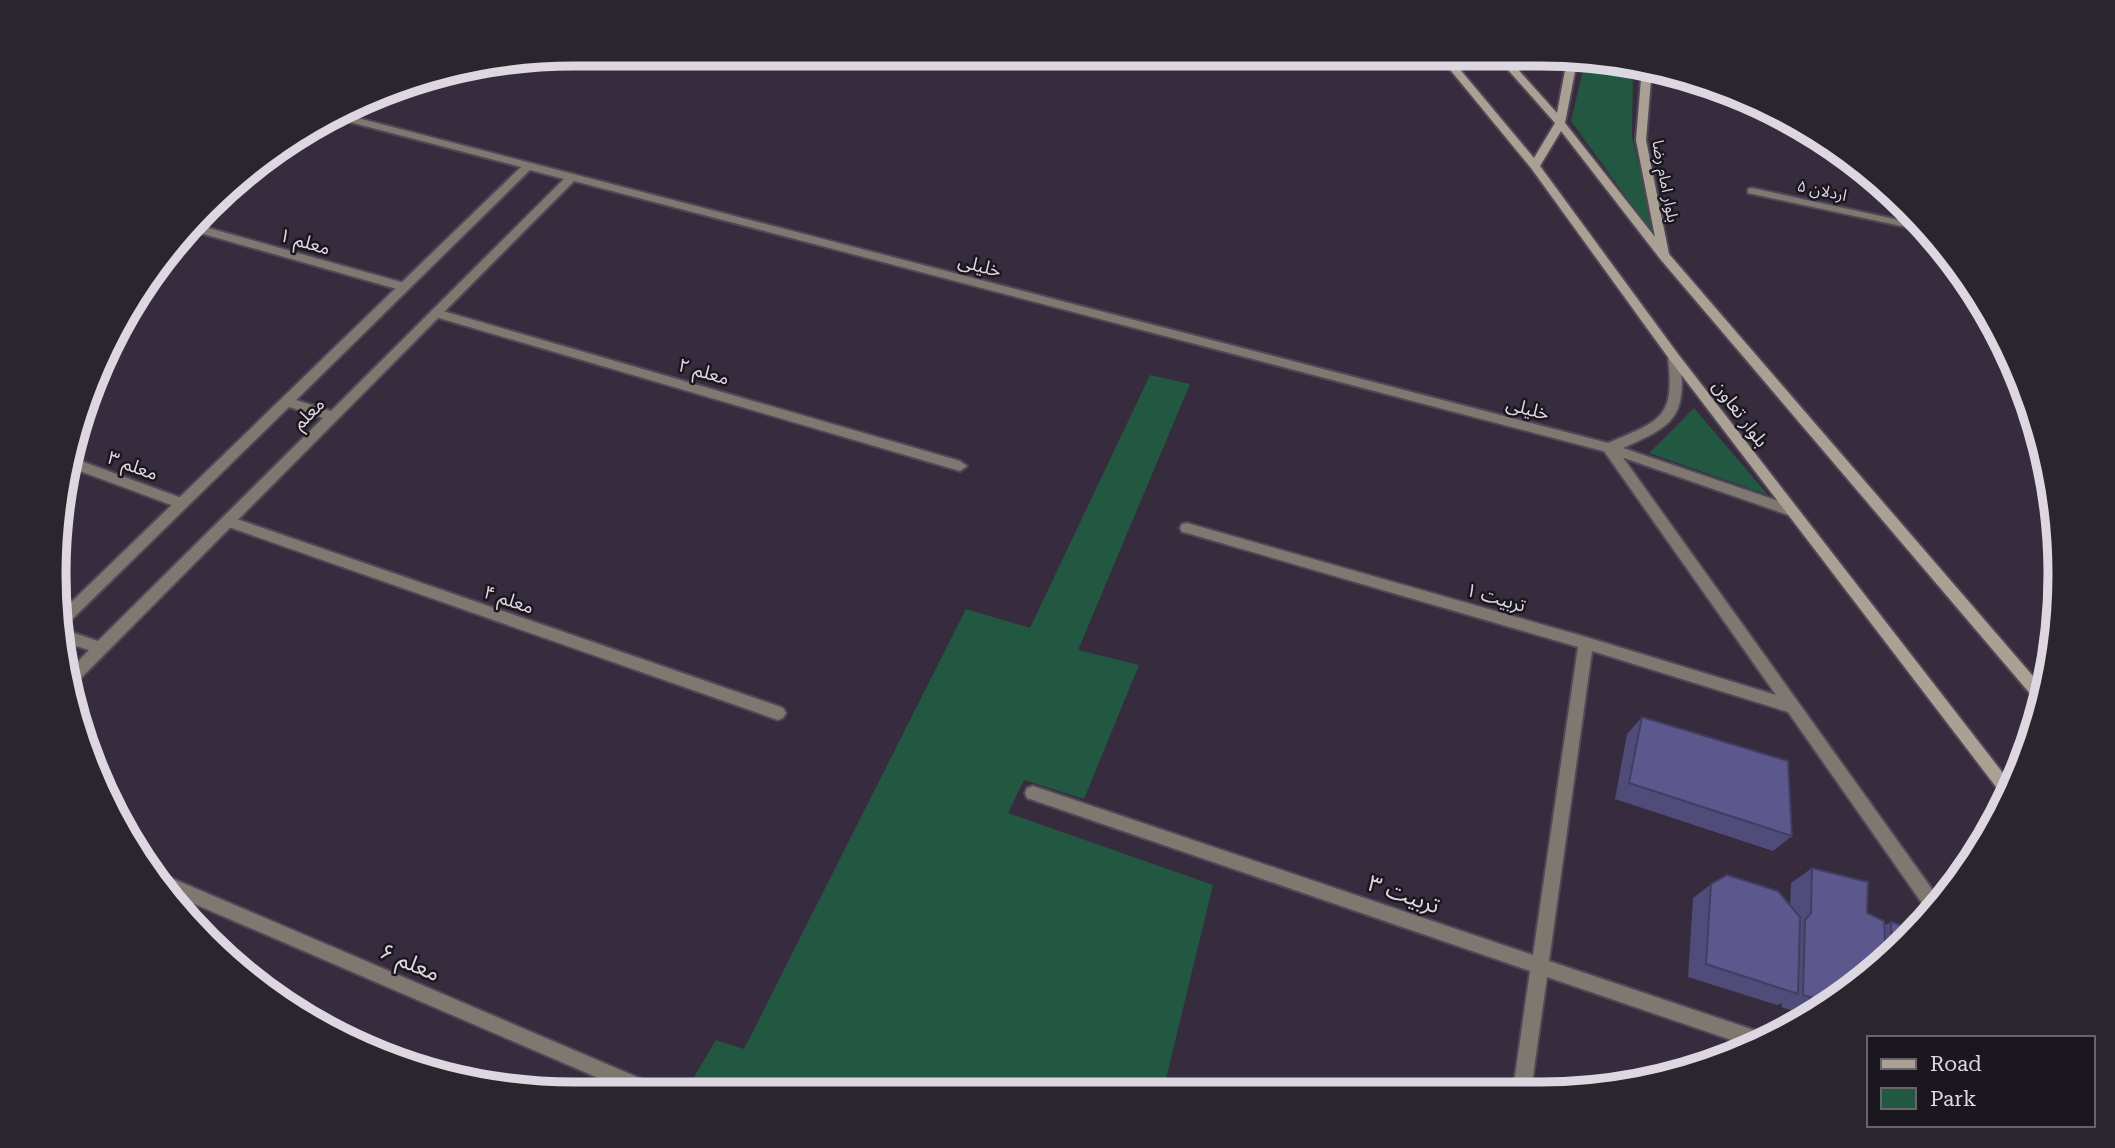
<svg xmlns="http://www.w3.org/2000/svg" width="2115" height="1148" viewBox="0 0 2115 1148" font-family="'Roboto Serif','Noto Sans Arabic',serif">
<rect width="100%" height="100%" fill="#362c3d"/>
<g fill="#225842">
<path d="M 1586,57 L 1633,65 L 1632,137 L 1656,238 L 1571,121 Z"/>
<path d="M 1150,375 L 1190,384 L 1078,650 L 1139,665 L 1084,799 L 1024,780 L 1008,813 L 1213,885 L 1163,1091 L 685,1092 L 716,1040 L 744,1049 L 966,609 L 1030,628 Z"/>
<path d="M 1694,408 L 1768,495 L 1649,453 Z"/>
</g>
<g fill="none" stroke-linecap="round" stroke-linejoin="round">
<defs>
<g id="minor">
<path d="M 1752,188 L 1922,225 L 1929,232 L 1748,193 L 1748,189 Z"/>
<path d="M 198,225 L 408,284 L 410,287 L 404,291 L 193,231 Z"/>
<path d="M 436,309 L 960,461 L 967,466 L 960,471 L 432,316 L 432,310 Z"/>
<path d="M 1609,443 L 1614,445 L 1942,903 L 1931,916 L 1788,712 L 1592,651 L 1549,961 L 1760,1032 L 1767,1037 L 1749,1046 L 1547,977 L 1531,1090 L 1513,1090 L 1530,971 L 1027,798 L 1025,793 L 1027,788 L 1033,786 L 1533,955 L 1578,647 L 1187,533 L 1182,532 L 1180,528 L 1182,524 L 1187,523 L 1586,637 L 1776,695 L 1604,451 L 1603,448 L 1604,445 Z"/>
<path d="M 70,457 L 187,500 L 189,504 L 182,509 L 69,467 Z"/>
<path d="M 228,516 L 778,706 L 783,708 L 786,713 L 783,718 L 778,720 L 223,525 L 221,521 Z"/>
<path d="M 162,874 L 644,1080 L 647,1086 L 645,1092 L 631,1092 L 169,893 L 158,876 Z"/>
</g>
<path id="tertiary" d="M 346,115 L 1608,443 C 1661,420 1675,419 1668,357 L 1674,353 L 1680,357 C 1687,417 1675,425 1623,448 L 1796,507 L 1798,511 L 1791,516 L 1607,452 L 574,181 L 77,682 L 73,683 L 70,670 L 89,650 L 63,642 L 57,616 L 521,167 L 338,119 ZM 530,170 L 564,179 L 331,411 L 296,400 ZM 289,407 L 323,418 L 98,641 L 62,629 Z"/>
<path id="secondary" d="M 1438,55 L 1448,55 L 1534,158 L 1555,123 L 1495,55 L 1505,55 L 1557,113 L 1568,55 L 1578,56 L 1565,123 L 1655,237 L 1636,140 L 1642,67 L 1652,68 L 1646,140 L 1669,254 L 2045,690 L 2042,704 L 2038,703 L 1661,260 L 1561,131 L 1540,166 L 1678,354 L 2013,786 L 2006,800 L 1670,360 L 1531,168 Z"/>
</defs>
<use href="#minor" stroke="#514757" stroke-width="4"/>
<use href="#tertiary" stroke="#514757" stroke-width="4"/>
<use href="#secondary" stroke="#514757" stroke-width="4"/>
<use href="#minor" fill="#7e7870" fill-rule="evenodd"/>
<use href="#tertiary" fill="#7e7870" fill-rule="evenodd"/>
<use href="#secondary" fill="#aaa093" fill-rule="evenodd"/>
</g>
<g fill="#4f4c79">
<path d="M 1642,717 L 1792,836 L 1773,851 L 1615,799 L 1627,734 Z"/>
<path d="M 1812,868 L 1867,913 L 1885,925 L 1891,922 L 1916,930 L 1829,1006 L 1810,1016 L 1781,1007 L 1782,1003 L 1777,1005 L 1688,977 L 1693,898 L 1711,884 L 1790,905 L 1791,883 Z"/>
</g>
<g fill="#5c588d" stroke="#403e63" stroke-width="2">
<path d="M 1642,717 L 1788,761 L 1792,836 L 1629,783 Z"/>
<path d="M 1812,868 L 1868,882 L 1867,913 L 1884,921 L 1886,957 L 1832,1004 L 1803,995 L 1805,920 L 1811,913 Z"/>
<path d="M 1727,875 L 1778,891 L 1800,917 L 1798,994 L 1706,964 L 1711,884 Z"/>
<path d="M 1891,922 L 1916,930 L 1892,952 Z"/>
</g>
<g text-anchor="middle" stroke-width="5" stroke-linejoin="round" paint-order="stroke">
<g font-size="16" fill="#ddd7e2" stroke="#1b171e">
<text transform="translate(1666 181) rotate(79)" y="6">بلوار امام رضا</text>
<text transform="translate(1822 190) rotate(12)" y="6">اردلان ۵</text>
</g>
<g font-size="19" fill="#ddd7e2" stroke="#1b171e">
<text transform="translate(305 241) rotate(16)" y="7">معلم ۱</text>
<text transform="translate(980 265) rotate(15)" y="7">خلیلی</text>
<text transform="translate(704 371) rotate(16)" y="7">معلم ۲</text>
<text transform="translate(1528 408) rotate(15)" y="7">خلیلی</text>
<text transform="translate(308 413) rotate(-45)" y="7">معلم</text>
<text transform="translate(1741 413) rotate(53)" y="7">بلوار تعاون</text>
<text transform="translate(133 465) rotate(20)" y="7">معلم ۳</text>
<text transform="translate(1496 597) rotate(16)" y="7">تربیت ۱</text>
<text transform="translate(509 599) rotate(19)" y="7">معلم ۴</text>
</g>
<g font-size="23" fill="#ddd7e2" stroke="#1b171e">
<text transform="translate(1404 894) rotate(19)" y="8">تربیت ۳</text>
<text transform="translate(410 962) rotate(23)" y="8">معلم ۶</text>
</g>
</g>
<path d="M0 0H2115V1148H0ZM574 66H1540A508 508 0 0 1 2048 574V574A508 508 0 0 1 1540 1082H574A508 508 0 0 1 66 574V574A508 508 0 0 1 574 66Z" fill="#2b262e" fill-rule="evenodd"/>
<path fill="none" stroke="#ddd7e2" stroke-width="9" d="M574 66H1540A508 508 0 0 1 2048 574V574A508 508 0 0 1 1540 1082H574A508 508 0 0 1 66 574V574A508 508 0 0 1 574 66Z"/>
<rect x="1867" y="1036" width="228" height="91" fill="#1b171e" stroke="#69646c" stroke-width="2"/>
<rect x="1881" y="1059" width="35" height="10" fill="#aaa093" stroke="#69646c" stroke-width="2"/>
<text x="1930" y="1071" font-size="21" fill="#ddd7e2">Road</text>
<rect x="1881" y="1088" width="35" height="21" fill="#225842" stroke="#69646c" stroke-width="2"/>
<text x="1930" y="1106" font-size="21" fill="#ddd7e2">Park</text>
</svg>
